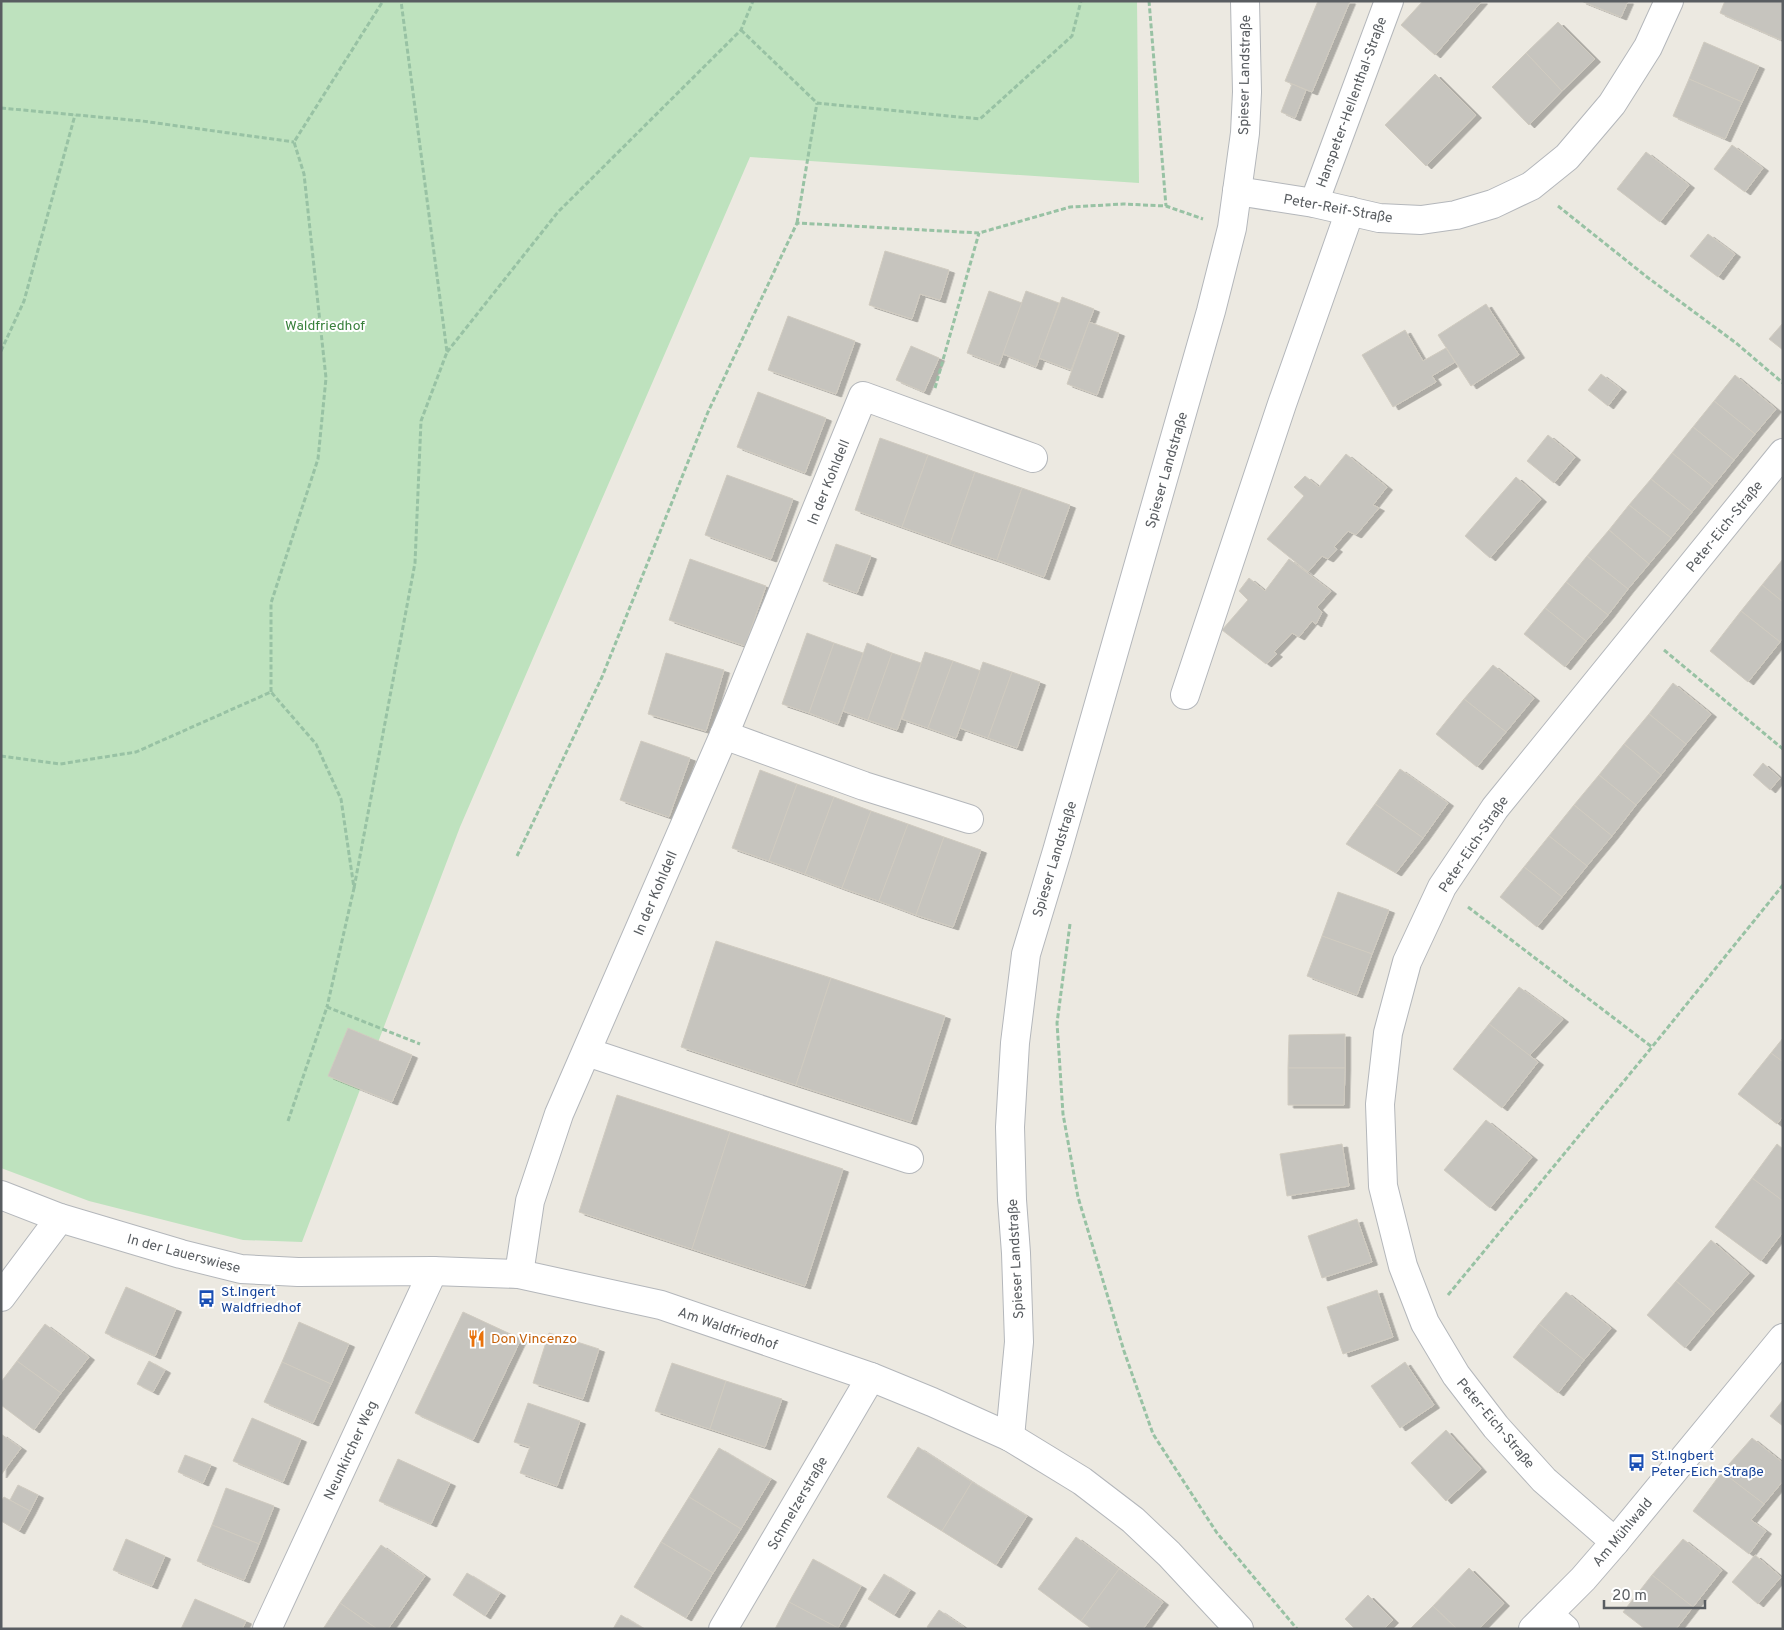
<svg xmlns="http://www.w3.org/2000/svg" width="1784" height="1630" font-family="Overpass,sans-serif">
<defs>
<filter id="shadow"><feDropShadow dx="5.5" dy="3" stdDeviation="0" flood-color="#0004"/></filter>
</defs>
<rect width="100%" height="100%" fill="#ece9e1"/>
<polygon fill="#bee2be" points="1,1 1137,1 1139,183 750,157 460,827 302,1242 243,1240 89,1201 1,1168"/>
<g fill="#c6c4be" stroke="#d0cbc0" filter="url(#shadow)">
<polygon points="1318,1 1350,1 1312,92 1285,81"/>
<polygon points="1423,1 1482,1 1435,55 1401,25"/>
<polygon points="1581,1 1628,1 1621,17"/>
<polygon points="1725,1 1783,1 1783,35 1781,40 1720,13"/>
<polygon points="1558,22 1595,59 1562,91 1526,53"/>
<polygon points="1704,42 1759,66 1742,102 1689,79"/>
<polygon points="1526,53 1562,91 1529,125 1492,87"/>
<polygon points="1435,74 1476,115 1426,166 1385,125"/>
<polygon points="1689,79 1742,102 1725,139 1673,116"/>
<polygon points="1292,84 1306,90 1295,118 1281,112"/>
<polygon points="1732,145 1763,168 1745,192 1714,169"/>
<polygon points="1646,152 1689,185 1660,222 1617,189"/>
<polygon points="1708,234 1735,254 1718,277 1690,256"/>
<polygon points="885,251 949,270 940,300 920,294 912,319 869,305"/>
<polygon points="989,291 1022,303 999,365 967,353"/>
<polygon points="1026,291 1059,303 1036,367 1003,354"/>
<polygon points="1062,297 1094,309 1071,370 1039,358"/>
<polygon points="1486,304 1519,355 1471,386 1438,335"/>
<polygon points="788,316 855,341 836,394 768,370"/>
<polygon points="1089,322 1119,333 1097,395 1067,384"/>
<polygon points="1783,323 1783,350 1769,339"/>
<polygon points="1405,330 1423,361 1446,348 1455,362 1432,376 1436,382 1393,407 1362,355"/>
<polygon points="911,346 939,358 924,392 896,380"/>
<polygon points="1601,374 1621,389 1608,406 1588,390"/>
<polygon points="1735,375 1776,409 1755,434 1714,401"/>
<polygon points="758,392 826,418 805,473 737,447"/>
<polygon points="1714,401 1755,434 1734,460 1693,427"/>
<polygon points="1693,427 1734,460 1713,486 1672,453"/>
<polygon points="1548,435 1575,457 1554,483 1527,461"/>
<polygon points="880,438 928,455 902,527 855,510"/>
<polygon points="1672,453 1713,486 1692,512 1651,479"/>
<polygon points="1346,454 1387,487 1373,505 1379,508 1356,535 1348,531 1334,547 1337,549 1328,559 1322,556 1308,572 1267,539 1304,496 1294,487 1305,476 1319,487"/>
<polygon points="928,455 975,472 950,544 902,527"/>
<polygon points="975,472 1022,488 997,560 950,544"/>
<polygon points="727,475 793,499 771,559 705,535"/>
<polygon points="1516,477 1541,499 1490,558 1465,536"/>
<polygon points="1651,479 1692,512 1671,538 1629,505"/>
<polygon points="1022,488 1070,505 1044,577 997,560"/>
<polygon points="1629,505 1671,538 1649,564 1609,530"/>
<polygon points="1609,530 1649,564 1628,589 1587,556"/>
<polygon points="836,544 871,556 857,593 823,581"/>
<polygon points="1587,556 1628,589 1608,615 1566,582"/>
<polygon points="690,559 766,586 745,646 669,620"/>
<polygon points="1289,559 1331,591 1317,607 1322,612 1316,624 1312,621 1299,637 1292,633 1274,652 1277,654 1266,664 1222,630 1248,600 1239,591 1249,578 1265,591"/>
<polygon points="1783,559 1783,602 1762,585"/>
<polygon points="1566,582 1608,615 1586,641 1545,608"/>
<polygon points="1762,585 1783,602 1783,638 1780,642 1741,611"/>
<polygon points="1545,608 1586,641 1565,667 1524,634"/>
<polygon points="1741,611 1780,642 1748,682 1710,651"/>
<polygon points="807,633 834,643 809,713 782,704"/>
<polygon points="834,643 863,653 838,724 809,713"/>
<polygon points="867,643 892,653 868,720 843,711"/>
<polygon points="925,652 953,661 928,728 902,719"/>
<polygon points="666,653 724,670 706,731 648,714"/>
<polygon points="892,653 921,663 897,730 868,720"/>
<polygon points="953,661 981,671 956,738 928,728"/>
<polygon points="983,662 1012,672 988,738 960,728"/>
<polygon points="1493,665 1534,698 1506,732 1464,699"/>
<polygon points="1012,672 1040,682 1017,748 988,738"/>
<polygon points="1673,683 1711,714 1686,744 1649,714"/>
<polygon points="1464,699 1506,732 1477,767 1436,734"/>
<polygon points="1649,714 1686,744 1661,775 1624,744"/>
<polygon points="641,741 690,758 669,817 620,800"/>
<polygon points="1624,744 1661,775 1636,805 1599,775"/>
<polygon points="1763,763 1780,778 1770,790 1753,775"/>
<polygon points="1400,769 1448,803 1423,838 1375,804"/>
<polygon points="760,770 797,784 769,861 732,848"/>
<polygon points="1599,775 1636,805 1612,836 1574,805"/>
<polygon points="797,784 834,797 805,874 769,861"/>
<polygon points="834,797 871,811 842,888 805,874"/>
<polygon points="1375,804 1423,838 1396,873 1346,844"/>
<polygon points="1574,805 1612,836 1587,866 1549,836"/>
<polygon points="871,811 908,824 879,901 842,888"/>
<polygon points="908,824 944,837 916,915 879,901"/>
<polygon points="1549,836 1587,866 1562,897 1524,867"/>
<polygon points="944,837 981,850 953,927 916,915"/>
<polygon points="1524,867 1562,897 1537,927 1500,897"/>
<polygon points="1338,892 1389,910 1372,954 1322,936"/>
<polygon points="1322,936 1372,954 1357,995 1307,976"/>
<polygon points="716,941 831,978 796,1085 681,1047"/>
<polygon points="831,978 945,1016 911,1122 796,1085"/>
<polygon points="1519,987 1563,1019 1529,1056 1489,1024"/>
<polygon points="1489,1024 1538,1062 1502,1108 1453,1069"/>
<polygon points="348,1028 412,1055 392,1102 328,1076"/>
<polygon points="1345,1034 1345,1068 1288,1068 1289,1035"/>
<polygon points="1783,1038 1783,1062 1771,1053"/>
<polygon points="1771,1053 1783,1062 1783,1116 1777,1124 1738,1094"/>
<polygon points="1288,1068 1345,1068 1344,1105 1288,1105"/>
<polygon points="617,1095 730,1132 692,1249 579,1212"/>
<polygon points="1486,1120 1532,1157 1490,1208 1444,1170"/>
<polygon points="730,1132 843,1169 805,1286 692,1249"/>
<polygon points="1342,1144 1349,1186 1287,1196 1280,1154"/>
<polygon points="1777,1144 1783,1149 1783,1201 1752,1178"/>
<polygon points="1752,1178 1783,1201 1783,1232 1761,1261 1715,1227"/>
<polygon points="1357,1219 1372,1262 1322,1278 1308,1236"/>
<polygon points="1711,1240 1749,1273 1714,1313 1676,1281"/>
<polygon points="1676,1281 1714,1313 1685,1348 1647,1315"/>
<polygon points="126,1287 176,1309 155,1356 105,1333"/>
<polygon points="1377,1290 1393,1337 1343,1354 1327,1307"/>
<polygon points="1566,1292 1611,1328 1584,1360 1539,1324"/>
<polygon points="463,1312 521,1339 473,1440 415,1413"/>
<polygon points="299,1322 349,1344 331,1384 282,1362"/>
<polygon points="45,1324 89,1357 61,1393 17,1361"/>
<polygon points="1539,1324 1584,1360 1558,1393 1513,1357"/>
<polygon points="549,1333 599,1349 583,1399 533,1383"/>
<polygon points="17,1361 61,1393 34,1430 1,1405 1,1382"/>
<polygon points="149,1361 165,1370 153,1392 137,1384"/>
<polygon points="282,1362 331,1384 313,1423 264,1402"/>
<polygon points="1405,1362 1434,1405 1400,1428 1371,1386"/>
<polygon points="672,1363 726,1381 710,1429 655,1411"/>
<polygon points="726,1381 782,1399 765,1447 710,1429"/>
<polygon points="1783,1400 1783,1426 1770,1416"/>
<polygon points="528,1403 580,1421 557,1486 520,1473 530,1447 514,1442"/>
<polygon points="252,1418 301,1439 283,1482 233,1461"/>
<polygon points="1446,1430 1481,1469 1446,1501 1411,1463"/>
<polygon points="1,1434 21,1448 1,1475"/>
<polygon points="1752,1438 1783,1463 1783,1481 1764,1504 1722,1472"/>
<polygon points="918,1447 972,1482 942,1531 887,1497"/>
<polygon points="719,1448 771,1479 741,1529 689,1497"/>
<polygon points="185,1455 211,1465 203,1483 178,1472"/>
<polygon points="398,1459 450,1483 431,1524 379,1501"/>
<polygon points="1722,1472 1764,1504 1751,1520 1766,1531 1749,1554 1693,1511"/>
<polygon points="972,1482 1027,1516 996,1565 942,1531"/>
<polygon points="18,1485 38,1495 30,1511 10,1500"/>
<polygon points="226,1488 274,1506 259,1544 212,1525"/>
<polygon points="4,1497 30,1511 19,1531 1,1521 1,1501"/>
<polygon points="689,1497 741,1529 713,1573 661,1542"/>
<polygon points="212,1525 259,1544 244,1580 197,1561"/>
<polygon points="1076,1537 1119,1569 1081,1621 1038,1589"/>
<polygon points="126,1539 165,1556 152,1586 113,1570"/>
<polygon points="1683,1539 1722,1570 1693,1607 1652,1575"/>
<polygon points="661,1542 713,1573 686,1618 634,1587"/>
<polygon points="381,1545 425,1576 388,1629 377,1629 340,1603"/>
<polygon points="1755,1555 1781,1577 1758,1604 1732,1582"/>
<polygon points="813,1559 861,1586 838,1628 789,1602"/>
<polygon points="1469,1568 1504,1603 1479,1629 1457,1629 1433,1606"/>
<polygon points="1119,1569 1163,1602 1143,1629 1092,1629 1081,1621"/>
<polygon points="467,1573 500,1593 485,1616 453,1595"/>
<polygon points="884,1574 910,1590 894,1615 868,1599"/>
<polygon points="1652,1575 1693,1607 1676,1629 1645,1629 1623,1612"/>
<polygon points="1368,1595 1393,1620 1384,1629 1355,1629 1345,1619"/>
<polygon points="195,1599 246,1621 242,1629 181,1629"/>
<polygon points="789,1602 838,1628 775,1629"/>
<polygon points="340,1603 377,1629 323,1629"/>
<polygon points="1433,1606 1457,1629 1410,1629"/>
<polygon points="939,1610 964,1627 963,1629 930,1629 927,1627"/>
<polygon points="621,1615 644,1629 613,1629"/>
</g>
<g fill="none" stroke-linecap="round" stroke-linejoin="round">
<defs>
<g id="minor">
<polyline points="1237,191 1314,203 1379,218 1421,220 1456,215 1493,204 1531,186 1567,157 1612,104 1648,47 1669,1"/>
<polyline points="1314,203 1389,1"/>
<polyline points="1185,695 1282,404 1350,211"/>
<polyline points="724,735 864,786 969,819"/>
<polyline points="587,1052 909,1159"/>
<polyline points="1,1195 60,1218 181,1254 241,1269 298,1272 433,1271 519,1274 661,1305 871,1377 932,1402 1010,1437 1082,1481 1133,1520 1169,1554 1239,1629"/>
<polyline points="519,1274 530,1201 559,1114 724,735 863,396 1033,458"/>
<polyline points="1,1297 60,1218"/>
<polyline points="1010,1437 1019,1342 1016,1253 1012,1200 1010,1127 1015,1043 1026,954 1057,851 1211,311 1232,228 1245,133 1247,92 1245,1"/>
<polyline points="1615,1542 1544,1480 1496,1427 1456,1375 1425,1323 1403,1266 1383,1186 1380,1104 1388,1033 1407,962 1442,887 1495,808 1783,453"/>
<polyline points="1548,1614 1565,1629"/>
<polyline points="267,1629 433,1271"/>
<polyline points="723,1629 871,1377"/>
<polyline points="1533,1629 1583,1579 1615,1542 1783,1338"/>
</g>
</defs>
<use href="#minor" stroke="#b4b7bb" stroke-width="30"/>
<g stroke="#98c2a4" stroke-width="3" stroke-dasharray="5 2.5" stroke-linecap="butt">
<polyline points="1149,1 1166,206"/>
<polyline points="741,30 817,103 980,119 1072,36 1081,1"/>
<polyline points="1,108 142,121 294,142"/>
<polyline points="1558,206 1647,277 1736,343 1783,383"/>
<polyline points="797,223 817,103"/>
<polyline points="1,351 24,301 75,115"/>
<polyline points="447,352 558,212 741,30 753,1"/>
<polyline points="935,388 979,233"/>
<polyline points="1664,650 1783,749"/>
<polyline points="271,692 271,603 318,459 326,378 304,174 294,142 383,1"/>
<polyline points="1,756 60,764 136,752 271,692 316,744 341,799 354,888 327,1007"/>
<polyline points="517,856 602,677 708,412 797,223 979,233 1070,207 1123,204 1166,206 1203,219"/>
<polyline points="354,888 415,563 421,421 447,352 401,1"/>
<polyline points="1468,907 1652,1047"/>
<polyline points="1070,924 1057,1023 1063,1114 1078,1197 1124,1351 1153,1434 1217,1533 1297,1629"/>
<polyline points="288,1121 327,1007 420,1044"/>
<polyline points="1448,1295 1652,1047 1783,885"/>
</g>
<use href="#minor" stroke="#fff" stroke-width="28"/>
</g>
<defs>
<symbol id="bus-bare" viewBox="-9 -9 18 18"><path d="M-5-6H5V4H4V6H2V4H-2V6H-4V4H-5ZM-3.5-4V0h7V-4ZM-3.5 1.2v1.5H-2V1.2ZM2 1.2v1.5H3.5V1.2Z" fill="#1a4fb4" stroke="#fff" stroke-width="2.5" paint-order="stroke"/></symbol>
<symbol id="restaurant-bare" viewBox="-9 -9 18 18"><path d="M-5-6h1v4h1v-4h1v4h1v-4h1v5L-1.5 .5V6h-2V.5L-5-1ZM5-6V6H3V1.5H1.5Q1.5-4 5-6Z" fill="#e8710a" stroke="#fff" stroke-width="2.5" paint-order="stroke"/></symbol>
</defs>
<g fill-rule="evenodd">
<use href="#bus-bare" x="194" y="1286" width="25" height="25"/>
<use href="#restaurant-bare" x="464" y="1326" width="25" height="25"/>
<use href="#bus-bare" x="1624" y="1450" width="25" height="25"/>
</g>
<g text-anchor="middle" stroke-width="4" stroke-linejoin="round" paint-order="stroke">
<g font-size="14" fill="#595d61" stroke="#fff">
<text transform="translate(1244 75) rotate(-89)" y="5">Spieser Landstraße</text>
<text transform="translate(1351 102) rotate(-70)" y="5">Hanspeter-Hellenthal-Straße</text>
<text transform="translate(1338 208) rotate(10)" y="5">Peter-Reif-Straße</text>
<text transform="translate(1166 470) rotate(-74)" y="5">Spieser Landstraße</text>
<text transform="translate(828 482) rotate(-68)" y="5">In der Kohldell</text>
<text transform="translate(1724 526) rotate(-51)" y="5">Peter-Eich-Straße</text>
<text transform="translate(1473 844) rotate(-56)" y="5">Peter-Eich-Straße</text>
<text transform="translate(1054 859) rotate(-73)" y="5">Spieser Landstraße</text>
<text transform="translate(655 893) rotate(-67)" y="5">In der Kohldell</text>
<text transform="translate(184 1253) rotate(15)" y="5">In der Lauerswiese</text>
<text transform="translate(1015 1259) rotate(-93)" y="5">Spieser Landstraße</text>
<text transform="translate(728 1328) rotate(19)" y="5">Am Waldfriedhof</text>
<text transform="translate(1496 1423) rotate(50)" y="5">Peter-Eich-Straße</text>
<text transform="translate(350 1450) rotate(-65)" y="5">Neunkircher Weg</text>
<text transform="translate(797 1503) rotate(-60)" y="5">Schmelzerstraße</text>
<text transform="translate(1622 1532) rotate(-50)" y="5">Am Mühlwald</text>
</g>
<g font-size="14" fill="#39813c" stroke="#fff">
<text x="325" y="330">Waldfriedhof</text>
</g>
<g font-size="14" fill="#164399" stroke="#fff" text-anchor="start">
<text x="221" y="1296">St.Ingert<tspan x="221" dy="16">Waldfriedhof</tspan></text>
<text x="1651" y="1460">St.Ingbert<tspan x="1651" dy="16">Peter-Eich-Straße</tspan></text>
</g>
<g font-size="14" fill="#c56008" stroke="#fff" text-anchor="start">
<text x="491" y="1343">Don Vincenzo</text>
</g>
</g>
<rect width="1784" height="1630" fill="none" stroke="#595d61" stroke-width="5"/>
<path d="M1604 1600v8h101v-8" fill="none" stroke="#595d61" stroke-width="2.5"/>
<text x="1612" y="1600" font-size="15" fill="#595d61" stroke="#ffffff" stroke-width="4" paint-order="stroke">20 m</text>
</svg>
